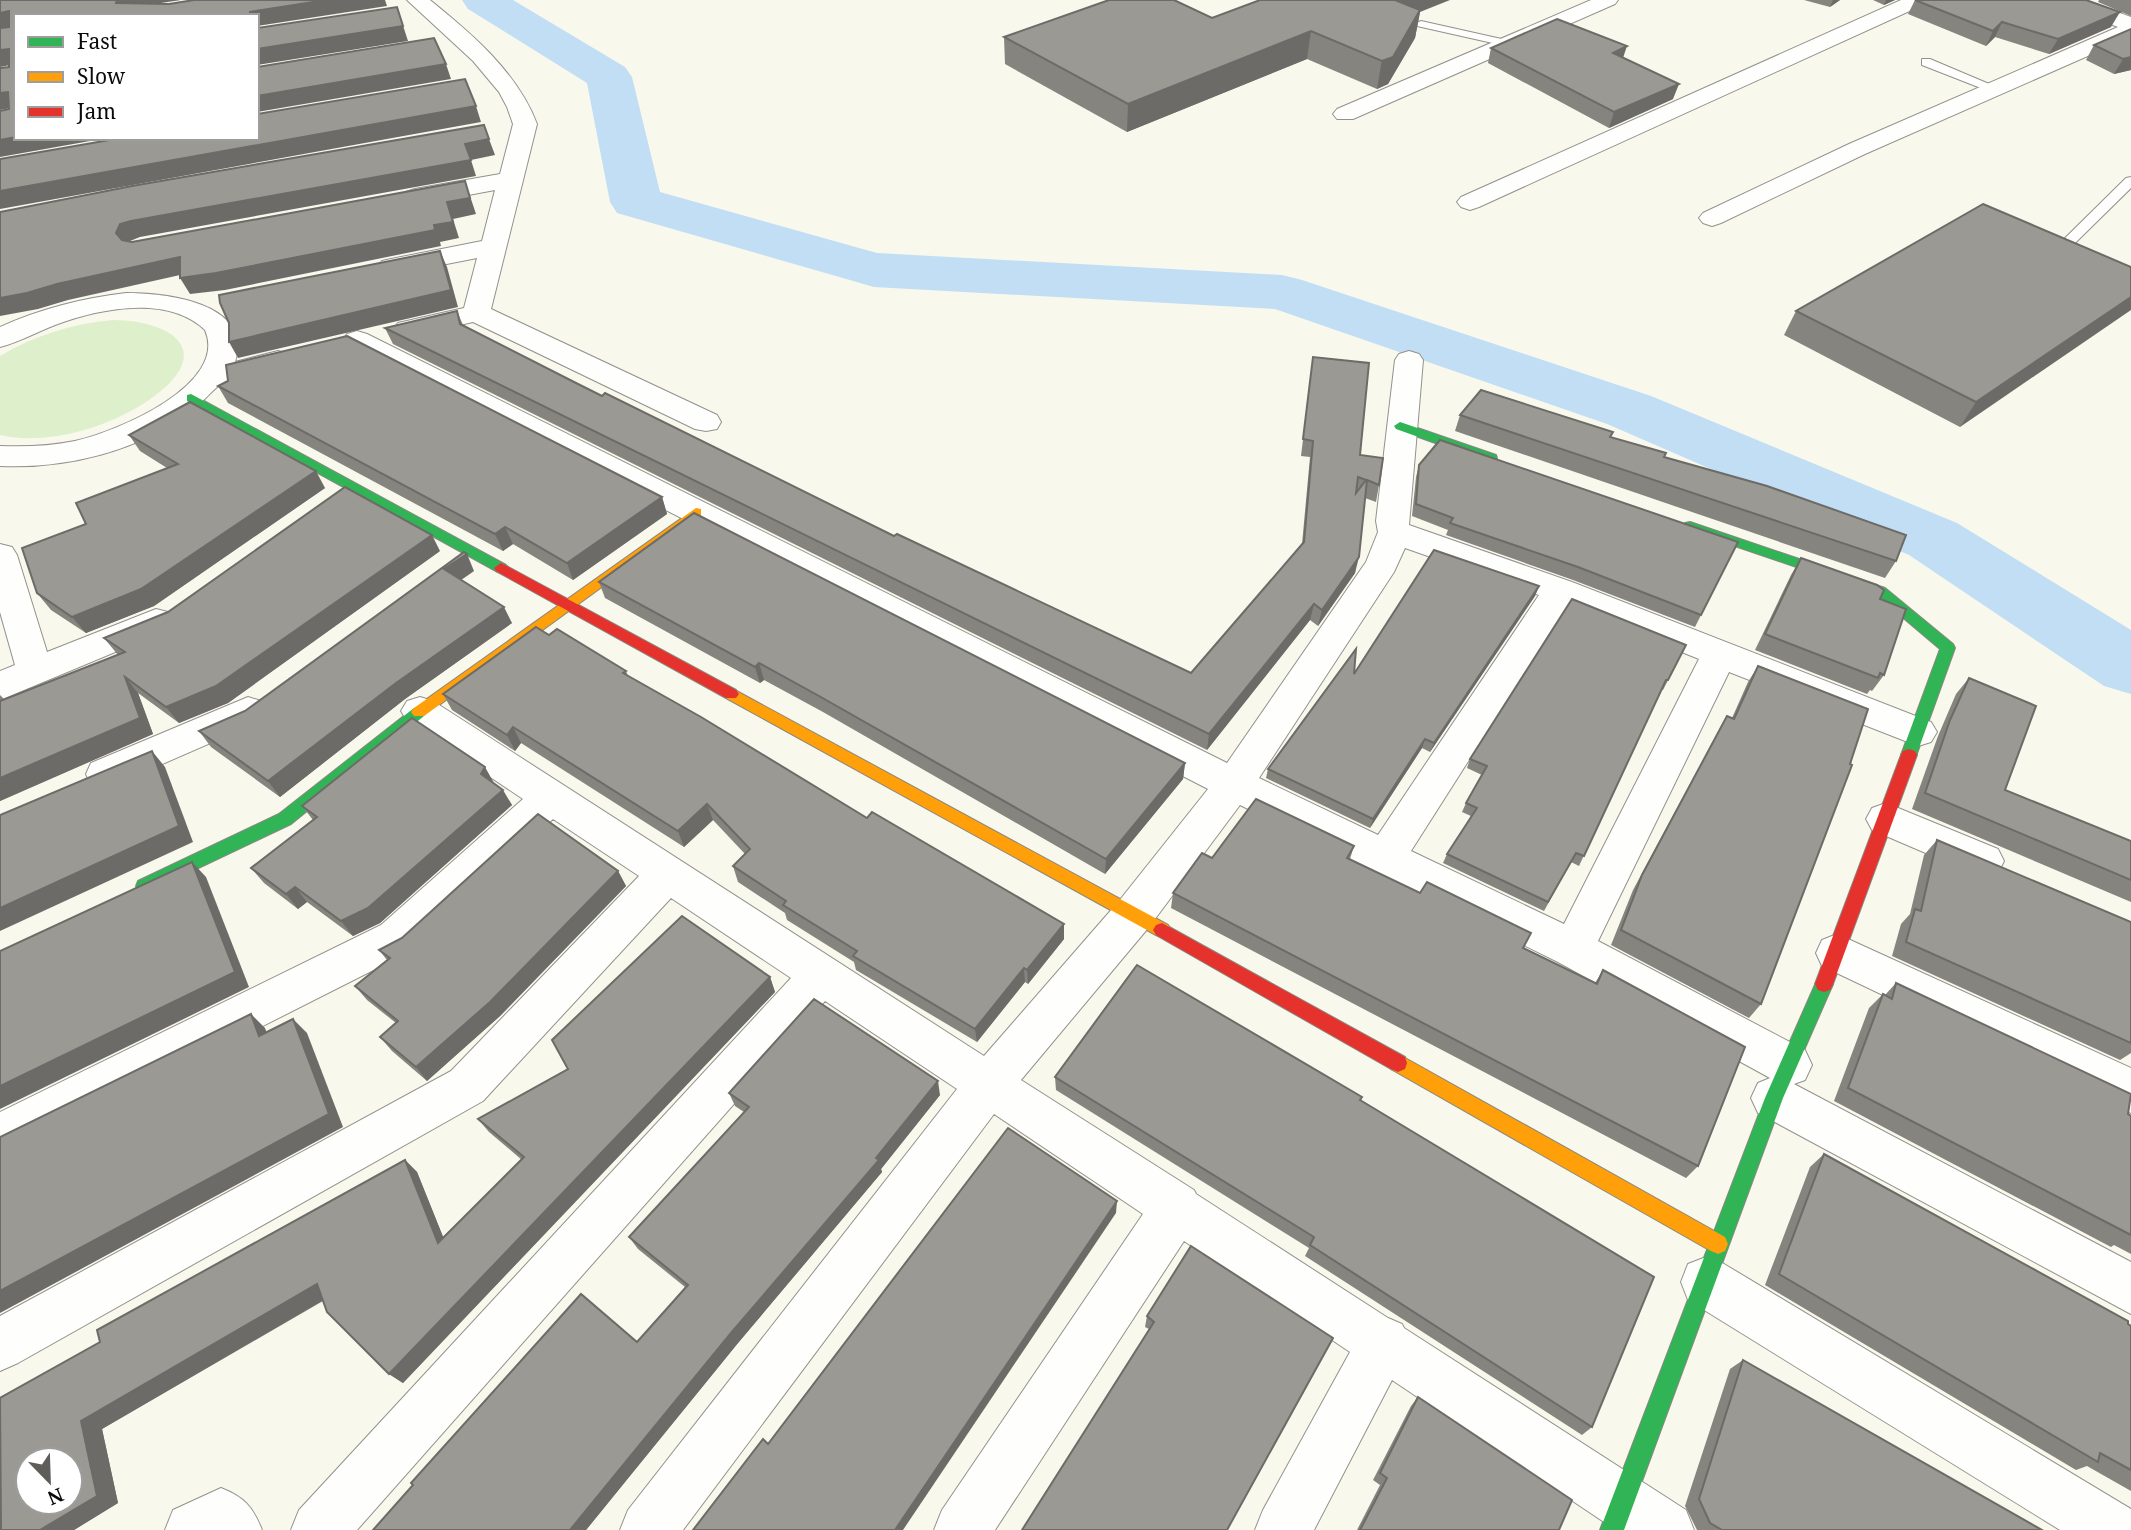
<svg xmlns="http://www.w3.org/2000/svg" width="2131" height="1530" font-family="'Noto Serif',serif">
<rect width="100%" height="100%" fill="#f9f8ec"/>
<path fill="#def0cb" d="M113,320C177,321 216,354 149,400C110,427 48,446 0,435V356C35,335 72,324 113,320Z"/>
<g fill="none" stroke-linecap="round" stroke-linejoin="round">
<polygon fill="#c1def4" fill-rule="evenodd" points="462,0 513,0 625,67 632,77 660,192 877,253 1282,275 1302,280 1651,396 1957,523 2131,630 2131,694 2104,686 1909,555 1607,424 1275,309 874,287 617,213 610,202 587,83 468,9"/>
<defs>
<g id="lane">
<polygon points="1421,21 1506,40 1512,43 1506,46 1417,26 1415,24"/>
<polygon points="1922,59 1930,59 2001,89 1991,92 1922,65"/>
<polygon points="2131,177 2131,188 2074,244 2131,269 2131,278 2058,245 2126,178"/>
</g>
<g id="street">
<path d="M407,0H430C472,34 517,72 537,124L491,309L717,415L721,422L717,429L706,431L695,429L473,322L408,337L398,335L394,329L398,323L464,308L477,258L391,275L382,273L378,267L382,261L391,259L482,241L495,190L415,205L406,202L402,197L406,192L415,189L500,174L513,124L507,107L499,92L473,61Z"/>
<polygon points="1591,0 1618,0 1615,4 1353,119 1337,119 1333,114 1337,109"/>
<polygon points="1901,0 1928,0 1925,4 1479,207 1470,210 1461,207 1457,202 1461,197"/>
<polygon points="2055,0 2084,0 2131,17 2131,37 1865,154 1721,223 1712,226 1703,223 1699,218 1703,213 1849,144 2118,27 2058,4"/>
<path d="M126,293C164,293 254,302 235,362L278,351L288,354L292,360L288,366C274,370 230,377 221,384C211,391 203,402 193,410C140,451 66,469 0,466V446C26,447 50,446 75,441C116,432 229,385 205,330C167,294 98,309 55,325C37,332 19,342 0,347V327C40,309 82,298 126,293Z"/>
<path d="M357,331L367,334L1227,763L1366,562L1378,532L1376,521L1395,360L1399,354L1409,351L1419,354L1423,360L1409,525L1572,582L1931,722L1937,732L1931,742L1918,746L1729,672L1598,941L1805,1050L1812,1065L1805,1080L1794,1084L2131,1262V1314L1758,1113L1751,1098L1758,1083L1770,1078L1558,962L1240,805L1149,927L1021,1080L1194,1190L1196,1194L1388,1318L1402,1324L1404,1328L1686,1510L1694,1530H1616L1392,1380L1314,1530H1255L1263,1510L1350,1352L1184,1241L995,1530H934L942,1510L1143,1214L994,1114L683,1530H620L628,1510L957,1089L825,1001L357,1530H291L299,1510L791,978L671,898L483,1101L18,1363L0,1371V1316L451,1071L639,876L553,819L411,951L0,1159V1112L381,925L523,799L407,721L401,711L407,701L420,697L433,701L984,1056L1119,901L1208,789L347,346L343,340L347,334ZM1405,548L1539,595L1378,835L1259,778L1394,572ZM1567,606L1699,659L1564,924L1411,851Z"/>
<polygon points="0,544 12,547 17,555 47,652 156,609 168,612 174,621 168,630 0,700 0,671 15,665 0,612"/>
<polygon points="248,697 261,701 267,711 261,721 105,789 91,785 86,774 91,763"/>
<polygon points="1886,803 1998,849 2004,861 1998,873 1984,878 1872,830 1866,819 1872,808"/>
<polygon points="1837,934 2131,1068 2131,1113 1822,966 1816,953 1822,940"/>
<polygon points="1706,1257 1724,1264 2131,1509 2131,1530 2060,1530 1688,1300 1681,1282 1688,1264"/>
<path d="M221,1488C244,1497 253,1507 262,1530H165L173,1510Z"/>
</g>
<g id="fast">
<polygon points="191,394 506,565 508,568 501,573 496,571 187,401 187,395"/>
<polygon points="1400,422 1496,455 1497,458 1496,461 1486,461 1396,429 1394,426"/>
<polygon points="1690,522 1885,588 1953,644 1955,648 1915,759 1903,759 1901,755 1940,649 1875,594 1685,529 1685,523"/>
<polygon points="419,706 424,708 427,712 424,716 291,824 150,891 144,893 138,891 136,886 138,881 279,814 414,708"/>
<polygon points="1824,976 1830,978 1833,984 1783,1098 1624,1530 1600,1530 1765,1098 1818,978"/>
</g>
<g id="slow">
<polygon points="696,508 701,509 701,515 424,716 414,716 411,712 414,708"/>
<polygon points="731,688 1168,925 1171,930 1168,935 1162,937 1156,935 726,698 723,694 726,690"/>
<polygon points="1398,1054 1725,1237 1728,1244 1725,1251 1718,1254 1711,1251 1391,1069 1389,1063 1391,1057"/>
</g>
<g id="jam">
<polygon points="501,563 736,690 739,694 736,698 726,698 496,571 494,568"/>
<polygon points="1909,749 1915,751 1917,755 1833,984 1830,990 1824,992 1818,990 1815,984 1901,755 1903,751"/>
<polygon points="1162,923 1405,1057 1407,1063 1405,1069 1398,1072 1391,1069 1156,935 1153,930 1156,925"/>
</g>
</defs>
<use href="#lane" stroke="#92918c" stroke-width="2"/>
<use href="#street" stroke="#92918c" stroke-width="2"/>
<use href="#fast" stroke="#888882" stroke-width="2"/>
<use href="#slow" stroke="#888882" stroke-width="2"/>
<use href="#jam" stroke="#888882" stroke-width="2"/>
<use href="#lane" fill="#fefefc" fill-rule="evenodd"/>
<use href="#street" fill="#fefefc" fill-rule="evenodd"/>
<use href="#fast" fill="#30b455" fill-rule="evenodd"/>
<use href="#slow" fill="#ff9f0a" fill-rule="evenodd"/>
<use href="#jam" fill="#e5322d" fill-rule="evenodd"/>
</g>
<g fill="#85847e">
<polygon points="1804,0 1840,0 1830,7"/>
<polygon points="1873,0 1895,0 1884,5"/>
<polygon points="1915,0 2111,27 2049,54 1995,37 1986,46 1908,14"/>
<polygon points="2099,0 2131,0 2131,16 2098,2"/>
<polygon points="1420,12 1415,38 1388,84 1377,89 1307,59 1127,132 1005,64 1004,37 1212,18"/>
<polygon points="2131,29 2131,70 2114,74 2086,60 2094,45"/>
<polygon points="1491,48 1623,58 1673,99 1609,128 1488,63"/>
<polygon points="2131,267 1960,427 1784,335 1796,311"/>
<polygon points="457,311 463,325 578,384 894,536 1191,673 1302,544 1310,457 1301,456 1313,357 1360,455 1379,485 1376,502 1365,498 1355,573 1318,626 1310,620 1207,750 393,344 385,328"/>
<polygon points="218,386 662,497 667,514 573,580 513,544 503,551 228,403"/>
<polygon points="1460,415 1611,437 1664,457 1896,561 1885,578 1455,431"/>
<polygon points="129,435 325,488 154,606 86,633 51,610 37,593 86,524 167,468 140,451"/>
<polygon points="1419,465 1738,542 1695,627 1573,580 1446,535 1448,530 1412,516 1416,477"/>
<polygon points="440,551 228,703 179,723 138,693 153,734 0,801 0,695 4,699 118,655 104,638"/>
<polygon points="1801,558 1880,599 1884,675 1872,691 1870,690 1867,694 1755,650 1791,575"/>
<polygon points="474,571 461,580 512,623 405,699 280,797 211,747 199,731 245,711"/>
<polygon points="599,582 1185,763 1183,779 1105,874 823,712 764,680 760,683 605,598"/>
<polygon points="1539,586 1535,596 1430,752 1422,748 1370,828 1266,778 1268,769 1354,674"/>
<polygon points="549,635 626,671 628,676 1064,939 1028,984 1025,982 977,1042 856,970 854,962 787,920 785,913 738,882 733,866 745,854 713,820 684,847 521,743 515,751 452,710 443,694"/>
<polygon points="1686,645 1663,690 1661,690 1579,866 1571,862 1544,911 1443,863 1447,854 1471,816 1462,812 1466,803 1482,775 1467,768 1470,759"/>
<polygon points="1758,666 1761,1004 1749,1018 1611,945 1633,890 1718,732 1727,716 1732,718 1748,682"/>
<polygon points="1969,678 2005,790 2131,841 2131,902 1912,809 1938,736 1956,694"/>
<polygon points="494,783 512,805 380,923 353,936 307,902 298,909 264,883 251,868 313,820 302,806"/>
<polygon points="1937,840 2131,922 2131,1053 2120,1060 1892,956 1901,924 1910,914 1924,855"/>
<polygon points="1354,846 1350,859 1523,948 1595,983 1603,970 1698,1166 1686,1178 1171,908 1173,893 1212,858"/>
<polygon points="618,871 626,886 500,1016 427,1081 392,1051 380,1037 396,1023 367,1000 355,986 387,960 379,950"/>
<polygon points="770,977 775,992 403,1383 389,1374 323,1301 102,1429 118,1503 74,1530 1,1530 100,1342 405,1160 417,1172 443,1237 522,1160 489,1132 478,1119"/>
<polygon points="1896,983 2131,1116 2131,1254 2114,1245 2111,1247 1834,1101 1869,1008 1883,994 1885,995"/>
<polygon points="1055,1077 1361,1100 1592,1427 1582,1435 1305,1256 1309,1248 1056,1090"/>
<polygon points="729,1093 940,1095 881,1169 882,1172 738,1343 586,1530 373,1530 637,1342 685,1287 638,1249 629,1237 744,1112 735,1106"/>
<polygon points="1824,1154 2131,1326 2131,1491 2087,1466 2076,1470 1765,1285 1810,1167"/>
<polygon points="1147,1316 1333,1338 1149,1329 1145,1327"/>
<polygon points="1743,1360 2042,1530 1697,1530 1685,1506 1730,1369"/>
<polygon points="1418,1397 1559,1530 1357,1530 1380,1485 1373,1480 1411,1406"/>
</g>
<g fill="#6c6b67">
<polygon points="117,0 181,0 134,7 116,3"/>
<polygon points="326,0 385,0 387,6 257,26 257,16 249,16 250,12"/>
<polygon points="1392,0 1450,0 1420,12 1415,38 1388,84 1377,89"/>
<polygon points="1833,0 1840,0 1830,7"/>
<polygon points="1886,0 1895,0 1884,5"/>
<polygon points="397,7 408,41 257,65 257,49"/>
<polygon points="9,11 16,26 0,29 0,13"/>
<polygon points="2120,12 2111,27 2049,54 2058,39"/>
<polygon points="2002,22 1995,37 1986,46 1993,31"/>
<polygon points="1311,31 1307,59 1127,132 1128,104"/>
<polygon points="1627,46 1622,61 1613,53"/>
<polygon points="9,49 16,64 0,67 0,50"/>
<polygon points="2131,57 2131,70 2114,74 2123,59"/>
<polygon points="446,64 451,79 257,112 257,96"/>
<polygon points="1679,84 1673,99 1609,128 1614,112"/>
<polygon points="8,92 16,107 0,110 0,93"/>
<polygon points="476,106 481,122 0,209 0,191"/>
<polygon points="16,137 16,138 107,138 0,157 0,140"/>
<polygon points="489,139 495,155 471,160 465,144"/>
<polygon points="471,160 476,176 140,237 130,241 126,249 116,233 120,224 131,221"/>
<polygon points="465,181 476,214 453,219 459,238 440,242 441,246 225,290 190,294 180,278 434,225 447,202"/>
<polygon points="440,251 447,267 458,307 238,358 229,342"/>
<polygon points="180,257 189,273 68,300 38,309 0,316 0,298 57,284"/>
<polygon points="2131,297 2131,310 1960,427 1976,402"/>
<polygon points="316,471 325,488 154,606 86,633 72,617"/>
<polygon points="662,497 667,514 573,580 567,563"/>
<polygon points="505,527 513,544 503,551 495,534"/>
<polygon points="432,535 440,551 228,703 179,723 166,707"/>
<polygon points="467,554 474,571 452,586 444,569"/>
<polygon points="1359,557 1355,573 1318,626 1322,610"/>
<polygon points="1539,586 1535,596 1430,752 1434,743"/>
<polygon points="1314,604 1310,620 1207,750 1209,734"/>
<polygon points="504,607 512,623 405,699 280,797 268,781 396,683"/>
<polygon points="759,663 764,680 760,683 755,667"/>
<polygon points="125,677 138,693 153,734 0,801 0,778"/>
<polygon points="513,727 521,743 515,751 507,735"/>
<polygon points="1425,739 1422,748 1370,828 1373,819"/>
<polygon points="152,751 165,767 193,842 0,931 0,908"/>
<polygon points="1185,763 1183,779 1105,874 1106,859"/>
<polygon points="485,767 494,783 481,774"/>
<polygon points="503,790 512,805 380,923 353,936 341,921"/>
<polygon points="707,804 713,820 684,847 678,831"/>
<polygon points="192,862 206,877 249,987 0,1109 0,1086"/>
<polygon points="618,871 626,886 500,1016 427,1081 416,1067"/>
<polygon points="295,887 307,902 298,909 286,894"/>
<polygon points="1064,924 1064,939 1028,984 1027,970"/>
<polygon points="1024,968 1025,982 977,1042 975,1029"/>
<polygon points="770,977 775,992 403,1383 389,1374"/>
<polygon points="251,1014 265,1028 273,1050 259,1036"/>
<polygon points="293,1019 307,1033 343,1127 0,1313 0,1291"/>
<polygon points="938,1081 940,1095 881,1169 882,1172 738,1343 586,1530 570,1530 731,1333 876,1158"/>
<polygon points="405,1160 417,1172 450,1254 438,1243"/>
<polygon points="1117,1201 1116,1213 903,1530 895,1530"/>
<polygon points="317,1284 332,1295 102,1429 118,1503 74,1530 40,1530 81,1421"/>
</g>
<g fill="#9b9993" stroke="#6c6b67" stroke-width="2" fill-rule="evenodd">
<polygon points="0,0 117,0 116,3 169,4 194,0 326,0 250,12 249,16 16,16 16,137 0,140 0,111 9,109 8,92 0,93 0,68 9,67 9,49 0,50 0,28 9,27 9,11 0,13"/>
<polygon points="1109,0 1174,0 1212,18 1260,0 1395,0 1420,10 1393,57 1382,61 1311,31 1128,104 1004,37"/>
<polygon points="1915,0 2086,0 2120,12 2058,39 2002,22 1993,31"/>
<polygon points="397,7 403,26 257,49 257,28"/>
<polygon points="1557,19 1627,46 1613,53 1679,84 1614,112 1491,48"/>
<polygon points="2131,29 2131,57 2123,59 2094,45"/>
<polygon points="434,38 446,64 257,96 257,67"/>
<polygon points="465,79 476,106 0,191 0,159 121,138 257,138 257,114"/>
<polygon points="484,125 489,139 465,144 471,160 131,221 120,224 116,233 122,240 132,242 465,181 470,198 447,202 453,222 434,225 435,230 216,273 180,278 180,257 57,284 27,293 0,298 0,212 132,186"/>
<polygon points="1983,204 2131,267 2131,297 1976,402 1796,311"/>
<polygon points="440,251 451,290 229,342 229,323 220,303 219,295"/>
<path d="M457,311L460,324L578,384L602,396L605,393L894,536L897,534L1191,673L1304,542L1313,441L1303,439L1313,357L1369,363L1360,455L1383,458L1379,485L1367,480L1359,557L1322,610L1314,604L1209,734L385,328ZM1358,477L1366,480L1356,493Z"/>
<polygon points="347,336 662,497 567,563 505,527 495,534 218,386 228,381 226,365"/>
<polygon points="1481,390 1613,432 1610,437 1666,453 1664,457 1767,486 1906,535 1896,561 1460,415"/>
<polygon points="190,402 316,471 141,589 72,617 37,593 22,548 86,524 76,503 178,464 129,435"/>
<polygon points="1440,440 1738,542 1701,615 1578,567 1450,523 1453,518 1416,504 1419,465"/>
<polygon points="345,487 432,535 216,686 166,707 125,677 140,718 0,778 0,701 125,652 104,638 168,612"/>
<polygon points="694,513 1185,763 1106,859 819,696 759,663 755,667 599,582"/>
<polygon points="1434,550 1539,586 1434,743 1425,739 1373,819 1268,769 1356,649 1354,674"/>
<polygon points="464,552 467,554 444,569 504,607 396,683 268,781 199,731 245,711"/>
<polygon points="1801,558 1877,585 1884,590 1880,599 1906,609 1884,675 1880,673 1878,678 1765,634"/>
<polygon points="1572,599 1686,645 1668,680 1666,680 1584,856 1576,853 1548,902 1447,854 1477,808 1466,803 1487,766 1470,759"/>
<polygon points="536,627 549,635 557,629 626,671 623,673 701,717 867,818 872,812 1064,924 1027,970 1024,968 975,1029 853,956 857,951 783,905 786,901 733,866 750,849 707,804 678,831 513,727 507,735 443,694"/>
<polygon points="1758,666 1868,709 1850,764 1852,765 1761,1004 1621,930 1642,875 1727,716 1734,719"/>
<polygon points="1969,678 2036,706 2005,790 2131,841 2131,880 1925,793 1950,720"/>
<polygon points="412,718 485,767 481,774 503,790 368,908 341,921 295,887 286,894 251,868 317,817 302,806"/>
<polygon points="152,751 179,826 0,908 0,815"/>
<polygon points="1256,799 1354,846 1347,858 1420,893 1427,882 1531,933 1523,948 1597,984 1603,970 1745,1047 1698,1166 1173,893 1202,853 1212,858"/>
<polygon points="538,814 618,871 490,1002 416,1067 380,1037 398,1021 355,986 390,958 379,950 402,938"/>
<polygon points="1937,840 2131,922 2131,1043 1906,942 1915,909 1921,911"/>
<polygon points="192,862 235,972 0,1086 0,951"/>
<path d="M682,916L770,977L389,1374L327,1312L317,1284L81,1421L97,1496L40,1530H1L0,1398L100,1342L97,1330L405,1160L438,1243L524,1157L478,1119L568,1069L552,1040ZM28,1460H70V1502H28Z"/>
<polygon points="1137,965 1362,1097 1360,1100 1654,1277 1592,1427 1310,1245 1314,1237 1055,1077"/>
<polygon points="1896,983 2131,1094 2128,1114 2131,1116 2131,1235 1848,1088 1883,994 1892,999"/>
<polygon points="814,999 938,1081 876,1158 879,1160 731,1333 570,1530 373,1530 413,1485 411,1483 581,1294 637,1342 688,1285 629,1237 749,1107 729,1093"/>
<polygon points="251,1014 259,1036 293,1019 329,1114 0,1291 0,1137"/>
<polygon points="1008,1128 1117,1201 895,1530 693,1530 763,1439 768,1444"/>
<polygon points="1824,1154 2128,1321 2128,1324 2131,1326 2131,1470 2100,1453 2098,1462 1779,1274"/>
<polygon points="1191,1246 1333,1338 1227,1530 1022,1530 1154,1322 1147,1316"/>
<polygon points="1743,1360 2042,1530 1722,1530 1710,1523 1699,1499"/>
<polygon points="1418,1397 1572,1500 1559,1530 1360,1530 1387,1478 1380,1473"/>
</g>
<rect x="14" y="14" width="245" height="126" fill="#ffffff" stroke="#9d9d9d" stroke-width="2"/>
<rect x="28" y="37" width="35" height="10" fill="#30b455" stroke="#9d9d9d" stroke-width="2"/>
<text x="77" y="49" font-size="21" fill="#0a0a0a">Fast</text>
<rect x="28" y="72" width="35" height="10" fill="#ff9f0a" stroke="#9d9d9d" stroke-width="2"/>
<text x="77" y="84" font-size="21" fill="#0a0a0a">Slow</text>
<rect x="28" y="107" width="35" height="10" fill="#e5322d" stroke="#9d9d9d" stroke-width="2"/>
<text x="77" y="119" font-size="21" fill="#0a0a0a">Jam</text>
<g transform="translate(49 1481) rotate(157)"><circle r="33" fill="#ffffff" stroke="#9d9d9d" stroke-width="2"/>
<path d="M0-5L12 26L0 18L-12 26Z" fill="#5e5d59"/>
<text y="-10" font-size="19" font-weight="bold" text-anchor="middle" fill="#0a0a0a">N</text>
</g>
</svg>
